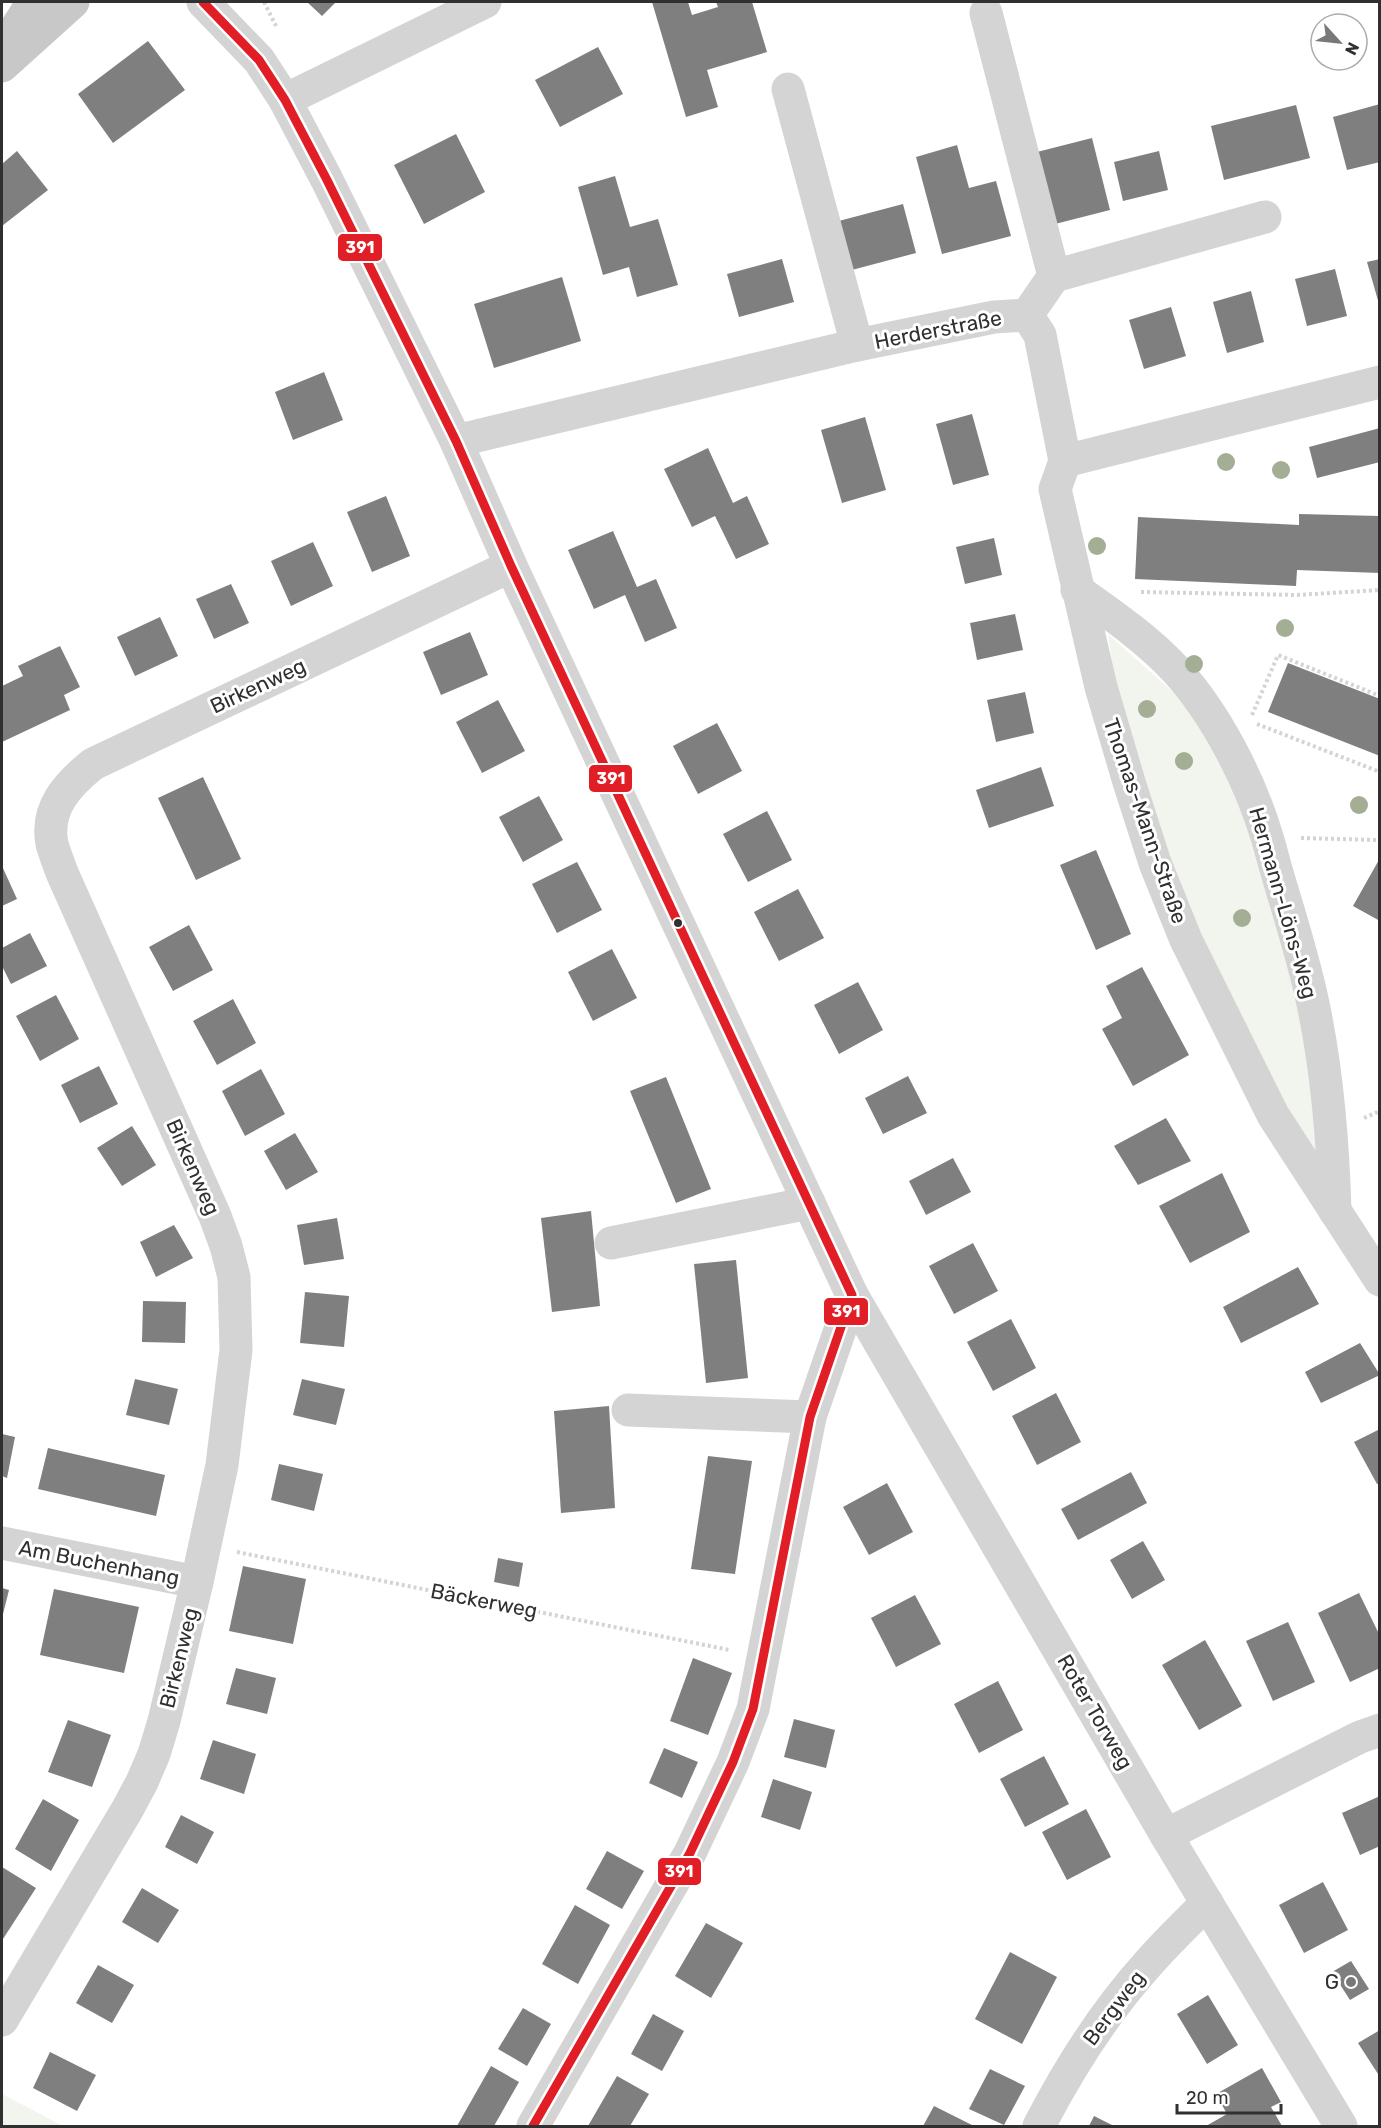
<svg xmlns="http://www.w3.org/2000/svg" width="1381" height="2128" font-family="Rubik,sans-serif">
<rect width="100%" height="100%" fill="#fff"/>
<g fill="#f2f5ed">
<polygon points="1108,634 1193,710 1249,804 1314,1053 1316,1150 1310,1146 1285,1111 1199,941 1150,801 1117,694"/>
<polygon points="2,2094 63,2126 2,2126"/>
</g>
<g fill="#7f7f7f">
<polygon points="307,2 336,2 322,16"/>
<polygon points="652,2 688,2 692,15 718,7 716,2 752,2 767,52 707,70 718,107 686,117"/>
<polygon points="148,41 185,90 113,143 78,94"/>
<polygon points="598,47 623,94 560,127 535,80"/>
<polygon points="1380,104 1380,162 1347,170 1333,117"/>
<polygon points="1296,105 1310,158 1224,180 1211,126"/>
<polygon points="456,134 485,192 424,224 394,165"/>
<polygon points="1092,138 1110,210 1055,224 1037,152"/>
<polygon points="957,145 969,188 996,181 1011,236 942,254 916,157"/>
<polygon points="17,151 48,190 2,226 2,164"/>
<polygon points="1159,151 1168,190 1123,201 1114,162"/>
<polygon points="615,176 630,227 658,219 678,285 637,297 629,267 603,275 578,187"/>
<polygon points="903,204 916,253 848,271 835,222"/>
<polygon points="782,259 794,302 739,317 727,274"/>
<polygon points="1380,259 1380,303 1379,304 1367,262"/>
<polygon points="1335,269 1347,316 1307,326 1295,279"/>
<polygon points="562,277 581,341 494,368 474,304"/>
<polygon points="1251,291 1264,342 1227,353 1213,302"/>
<polygon points="1171,307 1186,356 1144,369 1129,320"/>
<polygon points="324,372 343,420 293,440 275,392"/>
<polygon points="972,414 989,475 953,485 936,424"/>
<polygon points="865,417 886,490 842,503 821,430"/>
<polygon points="1380,428 1380,462 1317,478 1309,447"/>
<polygon points="708,448 733,503 747,496 769,544 736,559 715,516 692,527 664,469"/>
<polygon points="386,496 410,556 372,572 347,512"/>
<polygon points="1299,514 1380,516 1380,573 1297,570 1296,586 1135,579 1138,517 1299,525"/>
<polygon points="613,531 637,587 656,579 677,628 645,642 625,595 594,609 568,550"/>
<polygon points="994,538 1002,575 965,584 956,547"/>
<polygon points="313,542 333,586 291,606 271,561"/>
<polygon points="231,584 249,623 214,639 196,599"/>
<polygon points="1015,614 1023,650 977,660 970,623"/>
<polygon points="160,617 178,656 135,676 117,637"/>
<polygon points="470,632 488,675 441,695 423,652"/>
<polygon points="60,646 80,687 64,695 70,710 2,742 2,686 23,676 18,666"/>
<polygon points="1288,663 1380,699 1380,756 1268,712"/>
<polygon points="1025,692 1034,733 996,742 987,700"/>
<polygon points="498,700 525,751 482,773 456,722"/>
<polygon points="717,723 742,771 698,794 673,746"/>
<polygon points="1041,767 1054,806 989,828 976,790"/>
<polygon points="203,777 241,859 196,880 158,798"/>
<polygon points="539,796 563,840 523,862 499,817"/>
<polygon points="767,811 792,860 748,882 723,834"/>
<polygon points="1096,850 1131,934 1096,950 1060,865"/>
<polygon points="1380,858 1380,921 1353,906"/>
<polygon points="577,862 602,910 557,933 532,884"/>
<polygon points="2,866 17,899 2,906"/>
<polygon points="798,889 824,938 779,961 754,912"/>
<polygon points="189,925 213,970 173,991 149,947"/>
<polygon points="30,933 47,966 11,984 2,966 2,948"/>
<polygon points="612,949 637,998 593,1021 568,972"/>
<polygon points="1142,967 1189,1055 1133,1086 1102,1029 1122,1018 1106,986"/>
<polygon points="858,982 883,1030 839,1054 814,1005"/>
<polygon points="56,995 79,1039 40,1061 16,1016"/>
<polygon points="233,999 256,1043 217,1065 193,1021"/>
<polygon points="99,1066 118,1104 80,1123 61,1085"/>
<polygon points="261,1069 285,1114 245,1136 222,1091"/>
<polygon points="908,1076 927,1113 883,1134 865,1098"/>
<polygon points="666,1077 711,1189 676,1203 630,1091"/>
<polygon points="1166,1118 1191,1161 1138,1185 1114,1146"/>
<polygon points="132,1126 156,1165 122,1186 97,1148"/>
<polygon points="295,1133 318,1172 286,1190 264,1151"/>
<polygon points="953,1158 971,1192 926,1215 909,1181"/>
<polygon points="1222,1173 1250,1232 1190,1263 1159,1206"/>
<polygon points="591,1211 600,1306 552,1312 541,1218"/>
<polygon points="337,1218 344,1259 304,1265 297,1225"/>
<polygon points="174,1225 193,1258 156,1277 140,1242"/>
<polygon points="973,1243 998,1291 954,1314 929,1266"/>
<polygon points="736,1260 748,1378 706,1383 694,1264"/>
<polygon points="1298,1267 1319,1304 1241,1343 1223,1307"/>
<polygon points="305,1292 349,1296 344,1347 300,1343"/>
<polygon points="143,1301 186,1302 185,1343 142,1342"/>
<polygon points="1011,1319 1036,1368 993,1391 967,1342"/>
<polygon points="1360,1343 1380,1375 1321,1403 1305,1372"/>
<polygon points="135,1379 178,1389 169,1425 126,1415"/>
<polygon points="302,1379 345,1389 336,1425 293,1415"/>
<polygon points="1056,1393 1081,1442 1037,1465 1012,1416"/>
<polygon points="609,1406 615,1508 561,1513 554,1411"/>
<polygon points="1380,1429 1380,1483 1377,1484 1354,1442"/>
<polygon points="2,1434 15,1437 7,1478 2,1476"/>
<polygon points="48,1448 165,1475 156,1516 38,1489"/>
<polygon points="708,1456 752,1461 735,1574 691,1569"/>
<polygon points="279,1464 323,1474 314,1511 271,1500"/>
<polygon points="1131,1472 1147,1503 1078,1540 1061,1509"/>
<polygon points="887,1483 913,1532 869,1555 843,1507"/>
<polygon points="1143,1541 1165,1580 1132,1599 1110,1560"/>
<polygon points="498,1558 523,1563 519,1587 494,1582"/>
<polygon points="243,1566 306,1579 293,1644 229,1631"/>
<polygon points="2,1588 9,1590 2,1618"/>
<polygon points="54,1589 139,1607 124,1673 40,1655"/>
<polygon points="1359,1593 1380,1636 1380,1668 1350,1682 1318,1613"/>
<polygon points="915,1595 941,1644 896,1667 871,1618"/>
<polygon points="1288,1622 1315,1682 1273,1701 1246,1641"/>
<polygon points="1205,1640 1242,1706 1199,1730 1162,1665"/>
<polygon points="693,1658 732,1673 708,1735 670,1721"/>
<polygon points="236,1668 276,1678 267,1714 226,1704"/>
<polygon points="998,1681 1023,1730 979,1753 954,1704"/>
<polygon points="794,1719 835,1730 826,1768 784,1757"/>
<polygon points="68,1720 111,1735 92,1787 48,1772"/>
<polygon points="213,1740 256,1754 244,1794 200,1779"/>
<polygon points="664,1748 698,1762 682,1798 649,1783"/>
<polygon points="1044,1756 1069,1804 1025,1827 1000,1779"/>
<polygon points="773,1779 812,1792 800,1830 761,1817"/>
<polygon points="1380,1796 1380,1846 1360,1855 1342,1813"/>
<polygon points="43,1799 79,1820 51,1871 15,1849"/>
<polygon points="1086,1809 1111,1857 1067,1880 1042,1832"/>
<polygon points="181,1815 214,1832 197,1864 165,1847"/>
<polygon points="607,1851 644,1871 622,1909 586,1889"/>
<polygon points="2,1867 36,1888 3,1939 2,1938"/>
<polygon points="1323,1882 1348,1930 1304,1953 1279,1905"/>
<polygon points="142,1888 179,1910 158,1943 122,1922"/>
<polygon points="575,1905 610,1925 578,1984 542,1964"/>
<polygon points="706,1923 743,1943 711,1998 675,1976"/>
<polygon points="1010,1952 1057,1977 1022,2044 975,2019"/>
<polygon points="1351,1961 1369,1989 1350,2000 1332,1972"/>
<polygon points="98,1965 134,1985 112,2023 76,2003"/>
<polygon points="1208,1995 1238,2045 1207,2064 1177,2014"/>
<polygon points="523,2008 551,2024 527,2066 498,2049"/>
<polygon points="653,2014 684,2031 662,2071 631,2054"/>
<polygon points="1380,2030 1380,2077 1358,2043"/>
<polygon points="50,2052 96,2075 77,2111 33,2088"/>
<polygon points="491,2066 519,2082 494,2126 457,2126"/>
<polygon points="1262,2068 1281,2102 1271,2107 1282,2126 1206,2126 1227,2114 1216,2094"/>
<polygon points="990,2069 1025,2086 1004,2125 969,2109"/>
<polygon points="617,2076 649,2094 630,2126 588,2126"/>
<polygon points="934,2106 974,2126 923,2126"/>
<polygon points="1094,2116 1114,2126 1089,2126"/>
</g>
<g fill="none" stroke-linecap="round" stroke-linejoin="round">
<g stroke="#d4d4d4" stroke-width="4" stroke-dasharray="3 3" stroke-linecap="butt">
<polyline points="264,2 277,28"/>
<polyline points="1141,592 1297,595 1380,590"/>
<polyline points="1252,715 1278,655 1380,696"/>
<polyline points="1257,724 1380,772"/>
<polyline points="1301,838 1377,840 1380,842"/>
<polyline points="1364,1118 1380,1111"/>
<polyline points="237,1552 730,1650"/>
</g>
<g stroke="#d4d4d4" stroke-width="33">
<polyline points="203,2 259,60 285,100 327,180 456,441 511,566 852,1295 1166,1835 1341,2126"/>
<polyline points="986,13 1054,276"/>
<polyline points="788,89 857,345"/>
<polyline points="285,100 485,2"/>
<polyline points="1027,315 1054,276 1265,217"/>
<polyline points="456,441 857,345 994,317 1027,315 1040,335 1065,461 1380,382"/>
<polyline points="1065,461 1055,489 1101,687 1129,782 1155,863 1186,940 1273,1115 1380,1280"/>
<path d="M1077,590C1111,614 1147,639 1176,670C1216,714 1250,780 1267,837C1271,850 1274,863 1278,876C1290,917 1303,957 1312,999C1327,1068 1333,1140 1335,1211"/>
<polyline points="611,1243 809,1203"/>
<polyline points="628,1410 810,1417"/>
<polyline points="2,1543 197,1582"/>
<polyline points="1166,1835 1360,1737 1380,1730"/>
<path d="M2,2020L127,1810L142,1782L154,1754L164,1721L197,1582L222,1465L236,1350L234,1277L226,1246L215,1216L63,875C59,865 55,854 52,844C45,808 68,784 93,764L511,566"/>
<polyline points="533,2126 690,1853 733,1762 753,1709 810,1417 852,1295"/>
<path d="M1039,2126C1068,2070 1103,2014 1146,1966C1165,1944 1186,1924 1207,1903"/>
</g>
<g stroke="#c8c8c8" stroke-width="33">
<polyline points="2,50 33,2"/>
<polyline points="2,66 73,2"/>
</g>
<defs>
<polyline id="bus-1" points="203,2 259,60 285,100 327,180 456,441 511,566 852,1295 810,1417 753,1709 733,1762 690,1853 533,2126"/>
</defs>
<use href="#bus-1" stroke="#fff" stroke-width="14"/>
<use href="#bus-1" stroke="#e11e26" stroke-width="9"/>
</g>
<g fill="#a4ae95">
<circle cx="1226" cy="462" r="9"/>
<circle cx="1281" cy="470" r="9"/>
<circle cx="1097" cy="546" r="9"/>
<circle cx="1285" cy="628" r="9"/>
<circle cx="1194" cy="664" r="9"/>
<circle cx="1147" cy="709" r="9"/>
<circle cx="1184" cy="761" r="9"/>
<circle cx="1359" cy="805" r="9"/>
<circle cx="1242" cy="918" r="9"/>
</g>
<circle fill="#303030" stroke="#fff" stroke-width="2" cx="678" cy="923" r="5"/>
<circle fill="#787878" stroke="#fff" stroke-width="2" cx="1351" cy="1982" r="6"/>
<g text-anchor="middle" stroke-width="6" stroke-linejoin="round" paint-order="stroke">
<g font-size="21" fill="#303030" stroke="#fff">
<text transform="translate(938 330) rotate(-11)" y="7">Herderstraße</text>
<text transform="translate(258 686) rotate(-25)" y="7">Birkenweg</text>
<text transform="translate(1145 821) rotate(71)" y="7">Thomas-Mann-Straße</text>
<text transform="translate(1283 903) rotate(74)" y="7">Hermann-Löns-Weg</text>
<text transform="translate(193 1167) rotate(66)" y="7">Birkenweg</text>
<text transform="translate(99 1563) rotate(11)" y="7">Am Buchenhang</text>
<text transform="translate(484 1601) rotate(11)" y="7">Bäckerweg</text>
<text transform="translate(179 1658) rotate(-76)" y="7">Birkenweg</text>
<text transform="translate(1095 1712) rotate(60)" y="7">Roter Torweg</text>
<text transform="translate(1114 2008) rotate(-53)" y="7">Bergweg</text>
</g>
<g font-size="21" fill="#303030" stroke="#fff" text-anchor="end">
<text x="1339" y="1989">G</text>
</g>
</g>
<g stroke="#fff" stroke-width="2">
<rect x="337" y="233" width="46" height="29" rx="6" fill="#e11e26"/>
<rect x="588" y="764" width="45" height="29" rx="6" fill="#e11e26"/>
<rect x="823" y="1297" width="46" height="29" rx="6" fill="#e11e26"/>
<rect x="657" y="1857" width="45" height="29" rx="6" fill="#e11e26"/>
</g>
<g font-size="16" text-anchor="middle" font-weight="bold" fill="#fff">
<text x="360" y="253">391</text>
<text x="611" y="784">391</text>
<text x="846" y="1317">391</text>
<text x="679" y="1877">391</text>
</g>
<rect width="1381" height="2128" fill="none" stroke="#303030" stroke-width="6"/>
<g transform="translate(1339 42) rotate(117)"><circle r="28" fill="#ffffff" stroke="#acacac" stroke-width="1.5"/>
<path d="M0-4.5L10 22L0 15L-10 22Z" fill="#787878"/>
<text y="-9" font-size="16" font-weight="bold" text-anchor="middle" fill="#303030">N</text>
</g>
<path d="M1177 2104v9h104v-9" fill="none" stroke="#303030" stroke-width="3"/>
<text x="1186" y="2104" font-size="18" fill="#303030" stroke="#ffffff" stroke-width="4.5" paint-order="stroke">20 m</text>
</svg>
